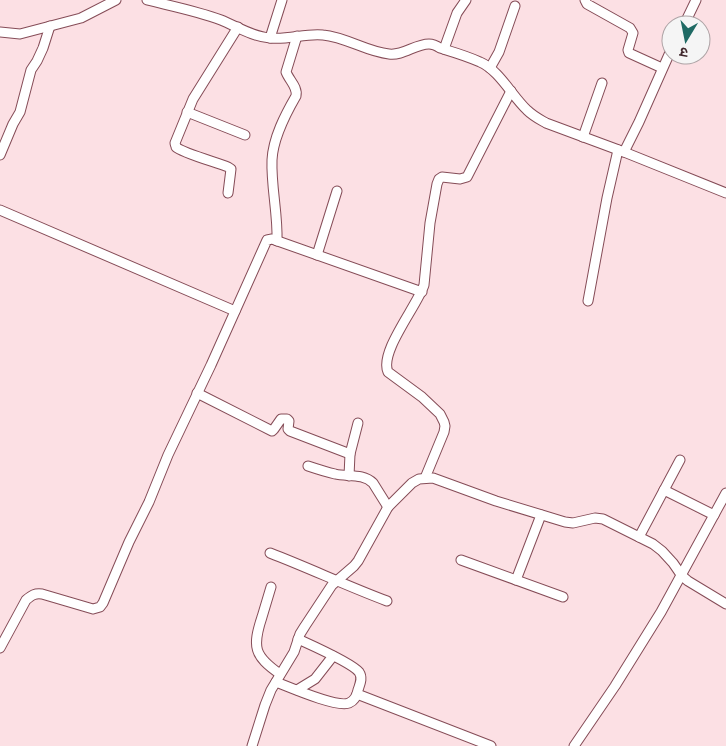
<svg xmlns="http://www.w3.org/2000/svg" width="726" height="746" font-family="'Open Sans','Noto Sans Devanagari',sans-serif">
<rect width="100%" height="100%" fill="#fce0e4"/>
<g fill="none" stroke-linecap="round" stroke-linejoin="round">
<defs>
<g id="minor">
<path d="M147,0C171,6 197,11 221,20C236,26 253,37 270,38C288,40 306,33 323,35C346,37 367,52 389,54C403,56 415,44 429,44C433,44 437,46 440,48C453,52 467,56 480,62C499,70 512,96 527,110C533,116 539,119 546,123L624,152L726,193"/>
<polyline points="585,0 587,4 630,28 633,33 628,50 629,53 662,68"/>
<polyline points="684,25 696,0"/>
<polyline points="0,32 20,34 81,18 116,0"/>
<polyline points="270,38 282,0"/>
<polyline points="444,49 457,13 466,0"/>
<polyline points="490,68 499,52 515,6"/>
<polyline points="187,112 245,135"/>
<polyline points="583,137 602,83"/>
<polyline points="624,152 639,122 671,50"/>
<polyline points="0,155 13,124 20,112 31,70 37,61 43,48 50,26"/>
<path d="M228,193L231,169L228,167C219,163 182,153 176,147C176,146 175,144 175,143L193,99L238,27"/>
<polyline points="0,210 235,311"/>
<path d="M277,241C278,214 271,187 272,160C273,138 285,115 296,96C298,87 289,80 286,72L297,36"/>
<polyline points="317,255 337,191"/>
<polyline points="588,301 607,198 618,150"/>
<polyline points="197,393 272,431 274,429 281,419 287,419 289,421 288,429 290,431 350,454"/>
<path d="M308,466C317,469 326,472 335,474C347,477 363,473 373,483L388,507"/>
<polyline points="349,476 350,454 358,423"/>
<path d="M425,478L444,432L445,426L444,422L440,414L422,397L388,372C379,352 417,306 424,285L430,223L437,184L439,179L442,177L460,179L467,177L511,91"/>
<polyline points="664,490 714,515"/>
<polyline points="639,537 680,460"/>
<path d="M270,553C309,568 347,586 387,601"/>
<polyline points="461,560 563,597"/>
<polyline points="516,580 541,515"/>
<path d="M271,587C268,597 265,607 262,617C252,647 254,656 280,674"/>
<path d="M0,648L26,600C32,595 35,593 42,594L93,609L100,607L103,603L129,542L149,502L168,455L211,365L267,240L272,239L422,292"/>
<path d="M276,682C289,687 337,708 349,703C354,701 357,695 358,690C360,684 363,678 359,672C352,663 311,645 298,639"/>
<polyline points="297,690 315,679 333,656"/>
<polyline points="357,694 491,746"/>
<polyline points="252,746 265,705 271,690 294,652 300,634 305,626 332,585 354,566 358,561 388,507 412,483 419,479 433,478 496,501 565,522 573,523 595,518 603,519 653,544 662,551 673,563 682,576 688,581 726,604"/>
<polyline points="574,746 615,686 661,612 726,493"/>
</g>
</defs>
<use href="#minor" stroke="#854c57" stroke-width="11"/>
<use href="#minor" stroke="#fff" stroke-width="9"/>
</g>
<g transform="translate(686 40) rotate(190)"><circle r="24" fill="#f5f5f5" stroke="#ada3a5"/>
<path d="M0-4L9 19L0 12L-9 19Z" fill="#1f6a64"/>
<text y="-8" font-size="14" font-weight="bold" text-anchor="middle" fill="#40272c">उ</text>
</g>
</svg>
